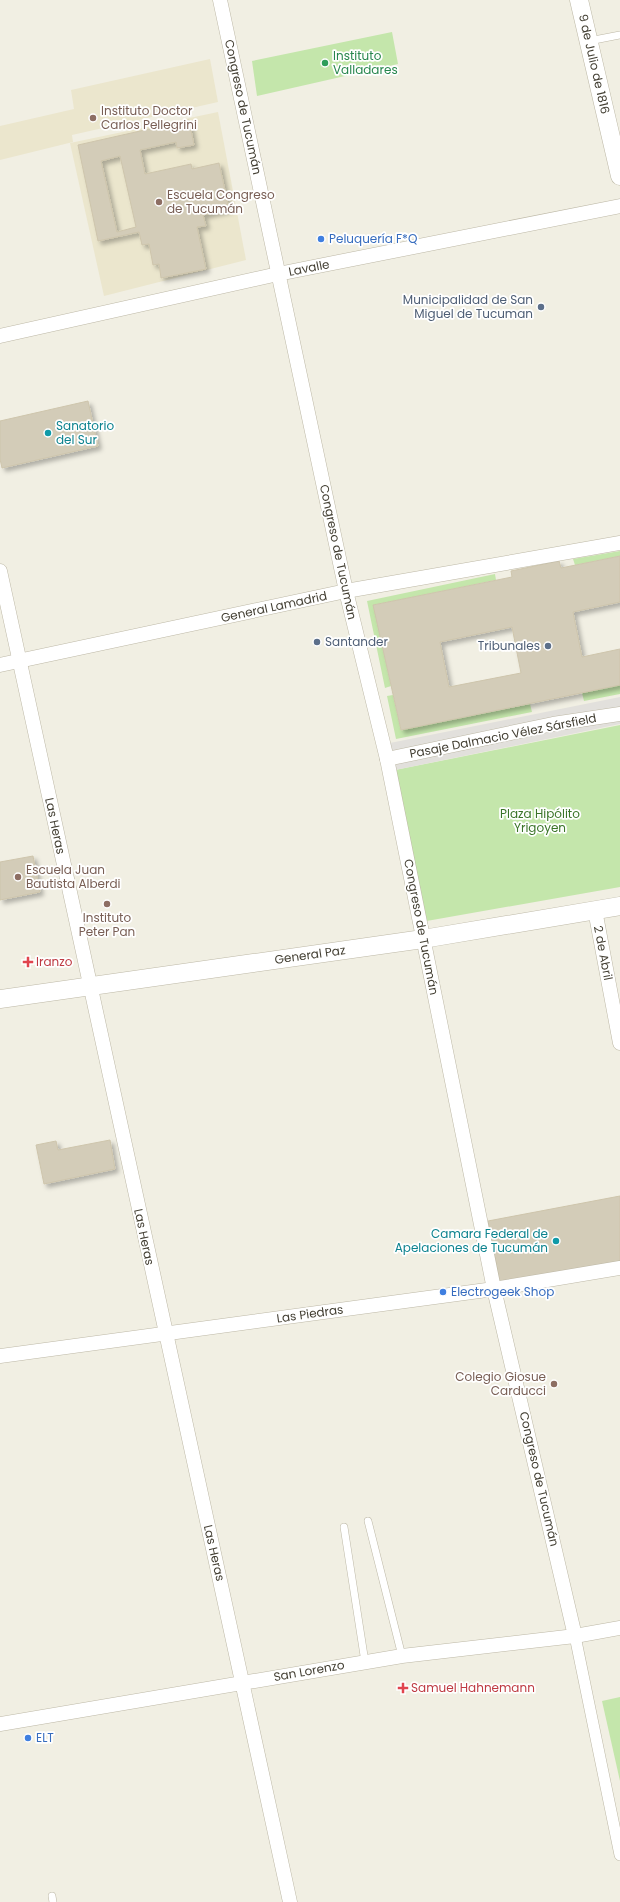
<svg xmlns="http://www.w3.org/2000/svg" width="620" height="1902" font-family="Poppins,sans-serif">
<defs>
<filter id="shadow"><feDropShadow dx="3.5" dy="3.5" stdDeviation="2" flood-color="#0004"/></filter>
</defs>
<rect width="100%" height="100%" fill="#f1efe3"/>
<g fill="#ebe6cd">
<polygon points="210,59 218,102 72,135 73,142 0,160 0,126 74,109 71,90"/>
<polygon points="218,112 246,260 104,296 70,143"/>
</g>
<g fill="#c4e6ab">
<polygon points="392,32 398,64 257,96 252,61"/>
<polygon points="620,551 620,556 575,565 573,559"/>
<polygon points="495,574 496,580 374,605 391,686 385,688 367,601"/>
<polygon points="620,685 620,694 584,701 582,693"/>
<polygon points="393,695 401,730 530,704 532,712 396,739 387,696"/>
<polygon points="620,725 620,887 421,922 395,770"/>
<polygon points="620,1697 620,1781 602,1701"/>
</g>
<polygon fill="#e2e0dc" points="620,697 620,724 395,770 390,743"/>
<g fill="#d3ccb8" stroke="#cec5ac" fill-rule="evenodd" filter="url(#shadow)">
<path d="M189,120L194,145L177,148L176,142L140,150L145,174L191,164L192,169L219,163L229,209L203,215L206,226L197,227L206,269L161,278L159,264L153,265L149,244L142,245L139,232L98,241L78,145ZM120,156L136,227L117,232L101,161Z"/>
<polygon points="88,401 98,446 2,468 0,459 0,421"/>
<path d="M620,556V602L573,612L582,657L620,649V685L401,730L373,605L512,577L511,571L559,561L561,568ZM512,627L521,673L449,687L440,642Z"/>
<polygon points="33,856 40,892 0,900 0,862"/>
<polygon points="110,1140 115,1169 44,1184 36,1145 56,1141 58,1150"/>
<polygon points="620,1196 620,1261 500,1284 488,1221"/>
</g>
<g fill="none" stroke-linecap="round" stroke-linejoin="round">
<defs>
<g id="service">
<polyline points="589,41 620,35"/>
<polyline points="368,1521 402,1656"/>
<polyline points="344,1527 365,1662"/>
<polyline points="52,1896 53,1902"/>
</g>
<polyline id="pedestrian" points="575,1636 620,1855"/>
<g id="minor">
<polyline points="220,0 346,591 387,759 494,1289 575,1636"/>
<polyline points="0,336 278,274 620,206"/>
<polyline points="0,571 290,1902"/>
<polyline points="0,665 346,591 620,543"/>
<polyline points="387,759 553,724 620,714"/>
<polyline points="595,910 620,1043"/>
<polyline points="0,1356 494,1289 620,1268"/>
<polyline points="0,1724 402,1656 575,1636 620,1628"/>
</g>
<g id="tertiary">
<polyline points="579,0 620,176"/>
<polyline points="0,999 423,939 620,906"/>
</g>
</defs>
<use href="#service" stroke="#bdb8a6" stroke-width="8"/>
<use href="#pedestrian" stroke="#bdb8a6" stroke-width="12"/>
<use href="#minor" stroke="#bdb8a6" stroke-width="15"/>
<use href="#tertiary" stroke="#bdb8a6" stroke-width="19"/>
<use href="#service" stroke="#fff" stroke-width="7"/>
<use href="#pedestrian" stroke="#fff" stroke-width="11"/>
<use href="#minor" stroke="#fff" stroke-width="14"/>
<use href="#tertiary" stroke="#fff" stroke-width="18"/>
</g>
<circle fill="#2e9e5b" stroke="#fff" stroke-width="1.5" cx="325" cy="63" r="4"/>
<g fill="#8d6e63" stroke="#fff" stroke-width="1.5">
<circle cx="93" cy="118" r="4"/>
<circle cx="159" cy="202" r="4"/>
<circle cx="18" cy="877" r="4"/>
<circle cx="107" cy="904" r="4"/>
<circle cx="554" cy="1384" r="4"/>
</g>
<g fill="#3f7fe0" stroke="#fff" stroke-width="1.5">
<circle cx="321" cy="239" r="4"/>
<circle cx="443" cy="1292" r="4"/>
<circle cx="28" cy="1738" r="4"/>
</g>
<g fill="#5c6f8a" stroke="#fff" stroke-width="1.5">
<circle cx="541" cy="307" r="4"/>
<circle cx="317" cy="642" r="4"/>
<circle cx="548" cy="646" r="4"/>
</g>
<g fill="#0f9aa8" stroke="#fff" stroke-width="1.5">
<circle cx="48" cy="433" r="4"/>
<circle cx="556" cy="1241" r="4"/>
</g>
<g fill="#e0444e" stroke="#fff" stroke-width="1.5">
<path d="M26 956h4v4h4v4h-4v4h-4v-4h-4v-4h4z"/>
<path d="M401 1682h4v4h4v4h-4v4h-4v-4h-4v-4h4z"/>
</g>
<g text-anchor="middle" stroke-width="3.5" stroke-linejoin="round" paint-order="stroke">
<g font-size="12" fill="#27864d" stroke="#fff" text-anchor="start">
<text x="333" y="60">Instituto<tspan x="333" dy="14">Valladares</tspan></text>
</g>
<g font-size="12" fill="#433f33" stroke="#fff">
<text transform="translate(594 64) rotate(77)" y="4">9 de Julio de 1816</text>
<text transform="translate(243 107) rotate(78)" y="4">Congreso de Tucumán</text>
<text transform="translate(309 268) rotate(-11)" y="4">Lavalle</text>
<text transform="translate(338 552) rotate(78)" y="4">Congreso de Tucumán</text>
<text transform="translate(274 607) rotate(-12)" y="4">General Lamadrid</text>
<text transform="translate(503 736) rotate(-11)" y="4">Pasaje Dalmacio Vélez Sársfield</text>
<text transform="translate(55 826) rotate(78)" y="4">Las Heras</text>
<text transform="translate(421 927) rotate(79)" y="4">Congreso de Tucumán</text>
<text transform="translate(603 953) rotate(79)" y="4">2 de Abril</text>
<text transform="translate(310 955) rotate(-8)" y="4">General Paz</text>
<text transform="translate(144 1237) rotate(78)" y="4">Las Heras</text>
<text transform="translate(310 1314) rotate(-8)" y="4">Las Piedras</text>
<text transform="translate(539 1479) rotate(77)" y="4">Congreso de Tucumán</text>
<text transform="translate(214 1553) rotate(77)" y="4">Las Heras</text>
<text transform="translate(309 1671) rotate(-10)" y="4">San Lorenzo</text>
</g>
<g font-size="12" fill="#785e54" stroke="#fff" text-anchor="start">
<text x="101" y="115">Instituto Doctor<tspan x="101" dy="14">Carlos Pellegrini</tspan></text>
<text x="167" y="199">Escuela Congreso<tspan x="167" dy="14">de Tucumán</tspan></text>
<text x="26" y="874">Escuela Juan<tspan x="26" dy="14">Bautista Alberdi</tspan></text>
<text x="107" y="922" text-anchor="middle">Instituto<tspan x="107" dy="14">Peter Pan</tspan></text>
<text x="546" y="1381" text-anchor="end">Colegio Giosue<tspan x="546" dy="14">Carducci</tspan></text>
</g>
<g font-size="12" fill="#366cbe" stroke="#fff" text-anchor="start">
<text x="329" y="243">Peluquería F*Q</text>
<text x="451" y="1296">Electrogeek Shop</text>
<text x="36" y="1742">ELT</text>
</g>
<g font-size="12" fill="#4e5e75" stroke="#fff" text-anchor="end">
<text x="533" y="304">Municipalidad de San<tspan x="533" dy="14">Miguel de Tucuman</tspan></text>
<text x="325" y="646" text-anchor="start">Santander</text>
<text x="540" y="650">Tribunales</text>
</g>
<g font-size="12" fill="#0d838f" stroke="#fff" text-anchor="start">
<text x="56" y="430">Sanatorio<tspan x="56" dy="14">del Sur</tspan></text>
<text x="548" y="1238" text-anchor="end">Camara Federal de<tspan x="548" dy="14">Apelaciones de Tucumán</tspan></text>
</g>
<g font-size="12" fill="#3a7428" stroke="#fff">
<text x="540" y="818">Plaza Hipólito<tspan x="540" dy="14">Yrigoyen</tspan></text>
</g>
<g font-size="12" fill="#be3a42" stroke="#fff" text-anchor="start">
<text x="36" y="966">Iranzo</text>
<text x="411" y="1692">Samuel Hahnemann</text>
</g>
</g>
</svg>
